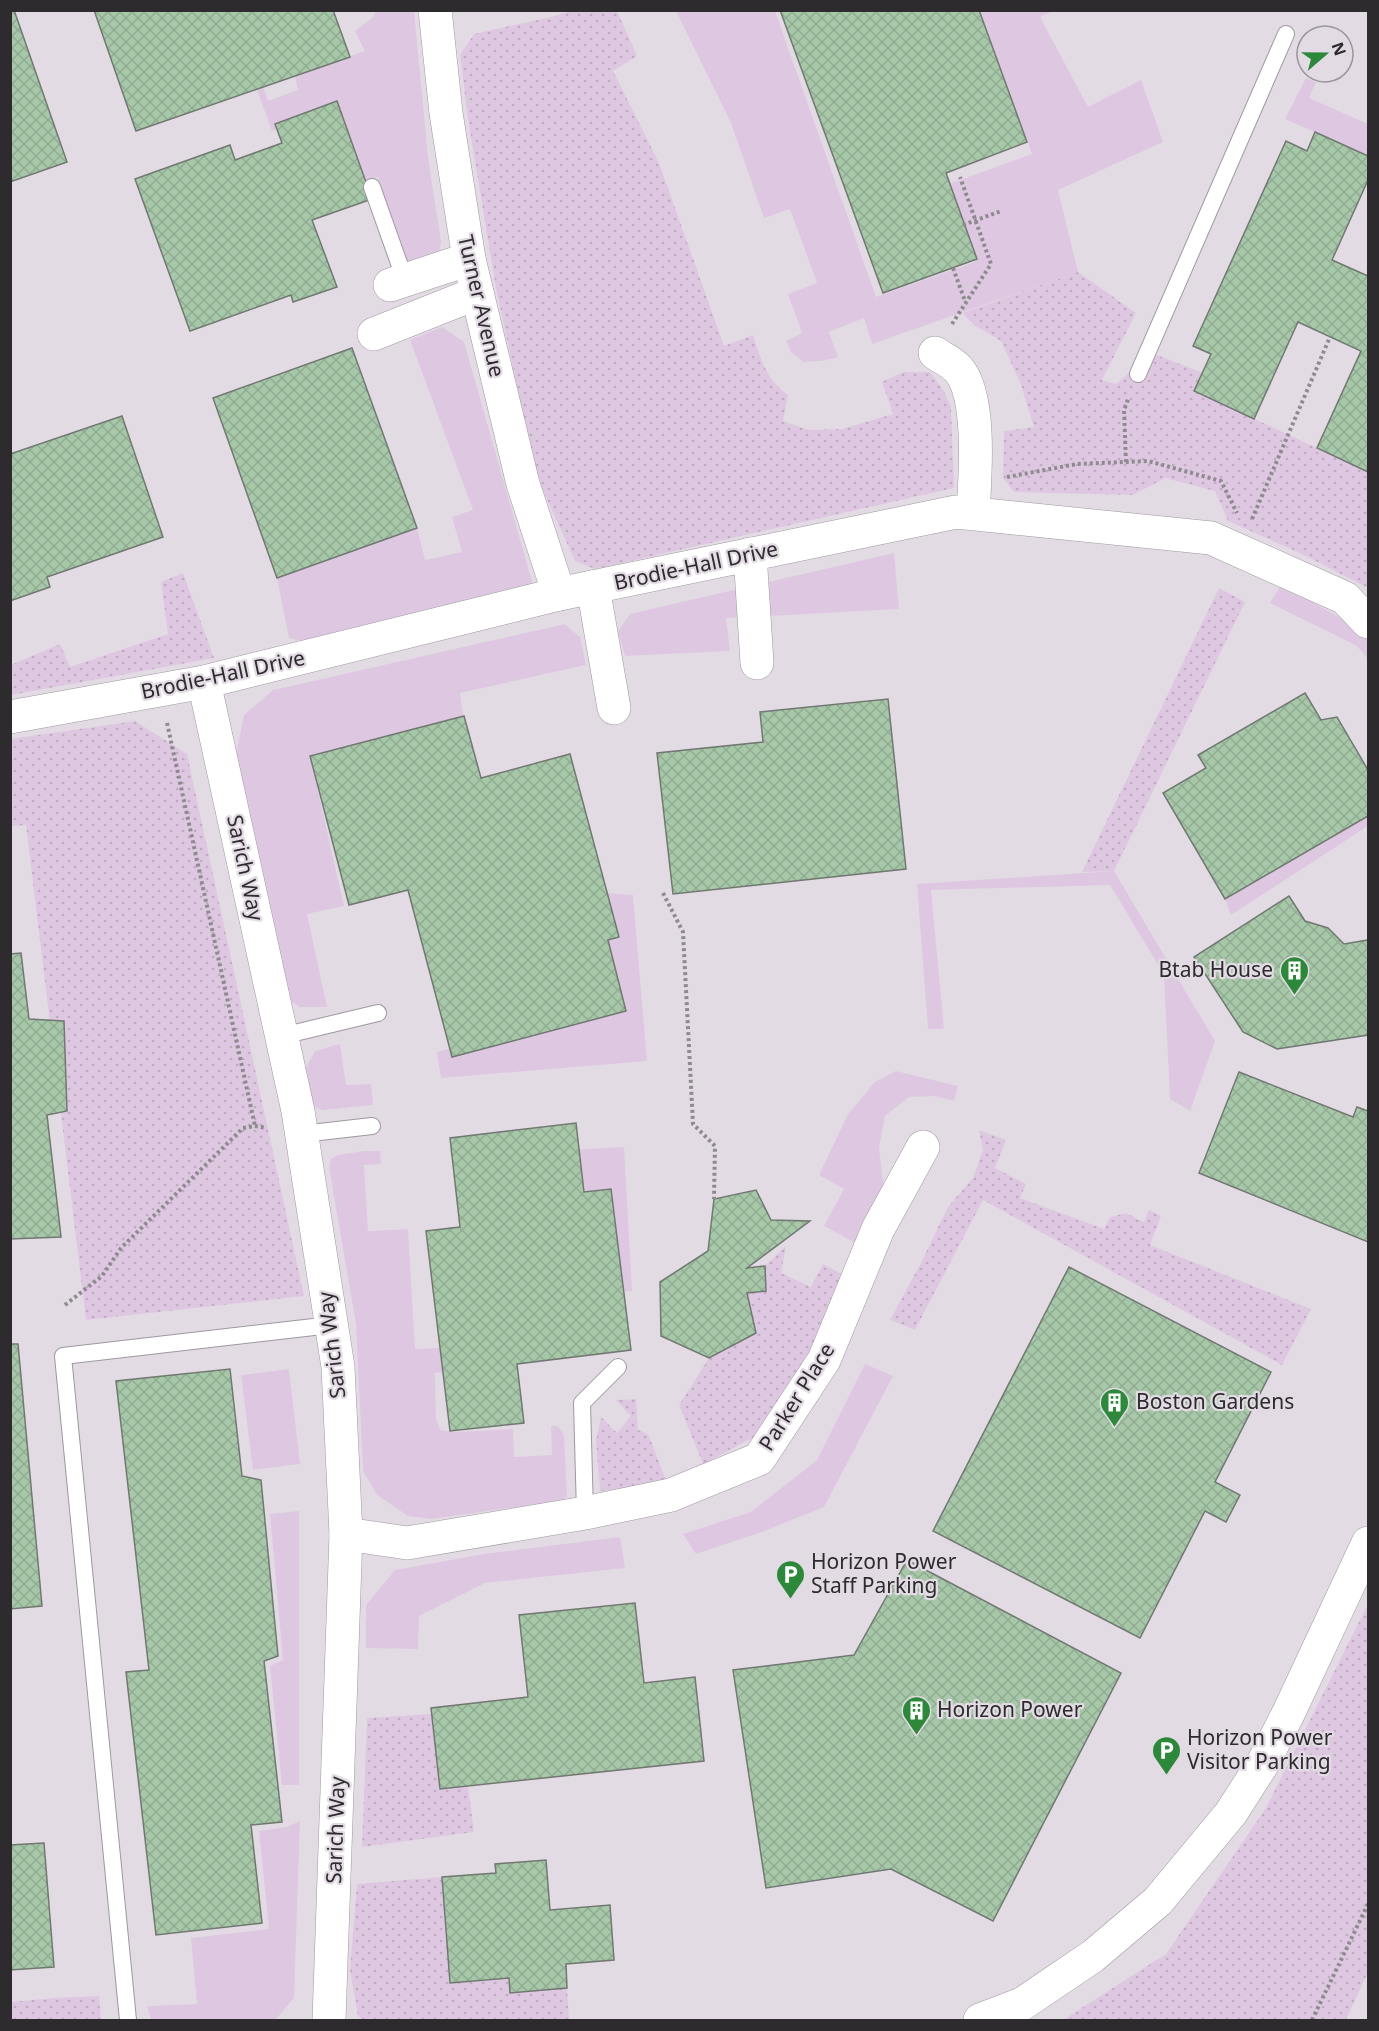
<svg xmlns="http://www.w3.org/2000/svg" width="1379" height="2031" font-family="'Noto Sans',sans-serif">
<defs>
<pattern id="park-dots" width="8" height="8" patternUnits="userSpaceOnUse" patternTransform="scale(1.5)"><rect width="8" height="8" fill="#dec8e1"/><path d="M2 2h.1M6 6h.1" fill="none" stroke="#bfacc1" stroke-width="1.8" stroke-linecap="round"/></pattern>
<pattern id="building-cross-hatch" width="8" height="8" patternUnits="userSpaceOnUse" patternTransform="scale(1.5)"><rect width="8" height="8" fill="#a7c8a8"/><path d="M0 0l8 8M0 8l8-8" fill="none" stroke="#90ac91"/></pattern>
</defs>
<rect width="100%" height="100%" fill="#e3dbe4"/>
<g fill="#dec8e1">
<polygon points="376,11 414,11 428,157 441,242 439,254 408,268 378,177 359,184 333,109 272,131 257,90 263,87 268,101 298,90 295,76 365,51 355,31 372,18"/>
<polygon points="676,11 775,11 876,297 975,262 949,184 1032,154 980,11 1053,11 1040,17 1088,107 1141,80 1163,142 1058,190 1078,272 872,344 864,318 829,332 838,357 822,361 803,362 791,352 786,341 802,333 788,294 817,283 790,209 764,218 731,123"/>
<polygon points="1306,78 1316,82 1309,98 1368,124 1368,156 1285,119"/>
<polygon points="442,327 464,342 533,585 305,642 289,638 277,578 417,528 425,560 462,552 452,517 473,510 410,340"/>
<polygon points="894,553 899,609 726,618 730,651 625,656 618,631 630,614"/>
<polygon points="1281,585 1359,628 1368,638 1368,659 1357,646 1270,603"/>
<polygon points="565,624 580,637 586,665 460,693 464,720 336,749 317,787 344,906 307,914 327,1007 300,1007 289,1000 236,754 244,715 273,690"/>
<polygon points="1368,816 1368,826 1231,915 1225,899"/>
<polygon points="1114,871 1215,1041 1190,1111 1170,1099 1164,975 1110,885 931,890 944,1029 928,1029 917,884"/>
<polygon points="582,891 633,895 647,1061 441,1078 437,1052 605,1009"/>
<polygon points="340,1044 346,1085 371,1084 373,1105 323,1110 317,1108 313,1104 305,1070 315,1051"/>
<polygon points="896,1071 958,1086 954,1101 934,1096 909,1097 885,1116 879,1148 885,1198 859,1245 824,1226 844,1189 819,1175 848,1114 875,1082"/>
<polygon points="624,1147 632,1291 602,1292 567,1203 565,1150"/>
<polygon points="364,1151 380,1151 381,1164 364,1165 368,1231 408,1229 415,1349 457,1347 458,1370 435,1373 436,1418 440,1430 454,1432 513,1429 514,1457 552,1455 551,1426 558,1426 564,1435 567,1497 559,1501 431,1519 408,1516 377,1495 363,1471 356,1324 329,1167 331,1159 338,1155"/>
<polygon points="865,1364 893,1376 824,1507 762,1532 696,1554 683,1534 751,1512 817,1460"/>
<polygon points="289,1369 300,1464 253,1470 241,1375"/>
<polygon points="299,1511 299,1785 282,1785 270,1666 283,1660 270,1514"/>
<polygon points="620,1537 625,1568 485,1583 419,1616 418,1649 366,1648 366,1605 395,1570 484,1554"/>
<polygon points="300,1821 294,1998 276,2019 271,2020 151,2020 147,2006 197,2004 191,1938 269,1929 259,1831 286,1827"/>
</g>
<g fill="url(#park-dots)">
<path d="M569,11H617L637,56L613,71L659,163L724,346L753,335C761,360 766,379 788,395L783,421L809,430L842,429L893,414L882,382L903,372H930L943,390L951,407L954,488L595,569L575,561L536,475L496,288L468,119L460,55L474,34L555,16Z"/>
<polygon points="1078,272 1136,313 1102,380 1116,384 1152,353 1203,373 1195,391 1368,472 1368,588 1302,554 1228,521 1215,491 1165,478 1133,495 1014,492 1003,478 1004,431 1034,427 1020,382 1001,341 974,325 963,313"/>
<polygon points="183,573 214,658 11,695 11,665 60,644 70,667 168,634 161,582"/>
<polygon points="1219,588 1245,602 1114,871 1082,872"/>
<polygon points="135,721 187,754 304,1296 86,1320 26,825 11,826 10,739"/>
<polygon points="979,1130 1006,1140 995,1168 1026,1184 1020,1198 1104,1229 1110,1217 1126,1213 1144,1222 1149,1210 1161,1216 1150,1245 1311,1309 1282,1365 983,1200 915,1330 890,1320 921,1263 948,1207 973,1178 983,1150"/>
<polygon points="786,1246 781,1273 811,1287 823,1264 846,1276 808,1364 758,1435 703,1464 679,1405 709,1358 755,1333 747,1293 766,1291 765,1266"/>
<polygon points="636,1399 638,1430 648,1434 668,1485 600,1491 596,1441 601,1417 617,1433 631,1416 616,1400"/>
<polygon points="1368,1604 1368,1972 1346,2020 1063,2020 1166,1954 1266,1808"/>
<polygon points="432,1714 441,1789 468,1786 474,1832 362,1847 367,1718"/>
<polygon points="442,1877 450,1982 509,1978 511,1993 567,1988 569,2020 363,2020 358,2016 350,1970 357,1884"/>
<polygon points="99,1996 101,2020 11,2020 11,2002 54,1998"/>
</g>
<g fill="url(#building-cross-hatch)" stroke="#717871" stroke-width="1.5">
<polygon points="10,10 14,10 67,162 10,182"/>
<polygon points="94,10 333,10 350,57 136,131"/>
<polygon points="780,10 979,10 1027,142 946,173 977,259 883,293"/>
<polygon points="337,101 372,199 312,220 337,287 293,302 291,295 190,331 135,179 230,145 235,160 282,143 275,124"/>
<polygon points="1315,132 1368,156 1368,180 1332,260 1368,276 1368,472 1317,448 1361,351 1298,322 1254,419 1194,391 1211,354 1193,346 1286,141 1307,151"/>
<polygon points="352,348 417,528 277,578 213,398"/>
<polygon points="122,416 163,537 47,577 50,587 10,601 10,454"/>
<polygon points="1305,693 1321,720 1337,717 1368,770 1368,816 1225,899 1163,793 1206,768 1198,755"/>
<polygon points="888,699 906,869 673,894 657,753 763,742 760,712"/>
<polygon points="464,716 481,778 570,754 619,937 608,940 626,1011 452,1057 408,890 349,905 310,756"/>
<polygon points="1289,896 1305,921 1328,928 1344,944 1368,940 1368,1035 1277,1049 1243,1032 1194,957"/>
<polygon points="21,953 29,1019 64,1021 67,1111 47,1115 61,1237 10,1239 10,954"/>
<polygon points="1239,1072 1353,1117 1357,1107 1368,1111 1368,1242 1199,1173"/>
<polygon points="576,1123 584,1192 611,1189 631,1350 517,1364 524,1423 450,1431 426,1231 460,1227 450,1138"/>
<polygon points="756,1190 771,1220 810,1221 747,1268 765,1266 766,1291 747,1293 756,1333 709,1358 661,1336 660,1282 708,1251 714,1199"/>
<polygon points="1069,1267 1271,1372 1215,1482 1240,1495 1226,1522 1205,1511 1140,1638 933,1531"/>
<polygon points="10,1344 18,1344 42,1606 10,1609"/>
<polygon points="230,1369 242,1476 261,1480 278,1656 264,1661 282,1822 251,1825 262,1923 156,1935 126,1672 149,1670 116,1381"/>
<polygon points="907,1560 1121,1673 993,1921 891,1869 766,1888 733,1670 854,1655"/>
<polygon points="635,1603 644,1683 695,1677 704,1761 440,1789 431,1708 528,1697 519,1615"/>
<polygon points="44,1843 54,1967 10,1970 10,1845"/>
<polygon points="546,1860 550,1910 610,1905 614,1960 566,1964 567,1988 510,1993 509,1978 450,1983 442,1877 496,1873 495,1864"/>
</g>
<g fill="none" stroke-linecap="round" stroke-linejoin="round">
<defs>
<g id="lane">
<polyline points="372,187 405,280"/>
<polyline points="1138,374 1286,34"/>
<polyline points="282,1036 378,1013"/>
<polyline points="302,1134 372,1126"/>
<polyline points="585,1513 582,1403 618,1367"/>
<polyline points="128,2020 63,1356 331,1325"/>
</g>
<g id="street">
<polyline points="435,10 446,113 469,259 523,484 559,594"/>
<polyline points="390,285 469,259"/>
<polyline points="374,334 477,293"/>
<path d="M935,353C942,358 952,362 958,369C982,395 975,479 973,513"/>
<polyline points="750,554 757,663"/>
<polyline points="593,587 614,708"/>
<polyline points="204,682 298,1111 338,1367 346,1534 329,2020"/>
<polyline points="10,717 204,682 559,594 956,512 1211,538 1345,598 1368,622"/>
<polyline points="346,1534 407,1543 585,1513 671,1495 759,1459 824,1360 878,1229 923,1147"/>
<polyline points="980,2020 1022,2004 1093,1956 1158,1901 1231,1813 1263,1763 1289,1712 1368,1543"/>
</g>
</defs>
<use href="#lane" stroke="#9e98a0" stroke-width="18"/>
<use href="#street" stroke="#9e98a0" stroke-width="34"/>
<g stroke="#8f8a90" stroke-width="4" stroke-dasharray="3 3" stroke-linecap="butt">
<polyline points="963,225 1001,211"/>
<polyline points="953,268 965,301"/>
<polyline points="952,324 991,264 960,177"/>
<polyline points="1126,462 1124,410 1129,397"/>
<polyline points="1007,477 1077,464 1148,461 1221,481 1237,513"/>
<polyline points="1252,519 1330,337"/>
<polyline points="167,723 255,1126"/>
<polyline points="663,893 683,932 693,1124 715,1146 714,1199"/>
<polyline points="65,1305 102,1276 121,1248 243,1128 255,1126 266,1128"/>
<polyline points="1312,2020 1368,1904"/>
</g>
<use href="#lane" stroke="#fff" stroke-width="16"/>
<use href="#street" stroke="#fff" stroke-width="33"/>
</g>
<defs>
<symbol id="building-pin" viewBox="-11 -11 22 30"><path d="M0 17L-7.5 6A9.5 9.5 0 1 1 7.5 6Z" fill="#2c893a" stroke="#e3dbe4"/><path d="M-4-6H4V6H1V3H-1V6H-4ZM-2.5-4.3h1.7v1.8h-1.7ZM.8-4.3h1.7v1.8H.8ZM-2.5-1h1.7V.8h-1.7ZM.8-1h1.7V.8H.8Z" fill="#fff"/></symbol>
<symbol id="parking-pin" viewBox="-11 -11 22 30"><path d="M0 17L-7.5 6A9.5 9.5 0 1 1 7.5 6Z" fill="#2c893a" stroke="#e3dbe4"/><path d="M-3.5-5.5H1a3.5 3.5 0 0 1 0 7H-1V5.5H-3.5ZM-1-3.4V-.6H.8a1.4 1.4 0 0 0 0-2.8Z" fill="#fff"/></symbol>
</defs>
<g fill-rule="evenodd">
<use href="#building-pin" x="1278" y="954" width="33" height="45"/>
<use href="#building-pin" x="1098" y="1386" width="33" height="45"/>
<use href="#parking-pin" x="774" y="1558" width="33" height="45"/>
<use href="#building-pin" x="900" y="1694" width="33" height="45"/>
<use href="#parking-pin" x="1150" y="1734" width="33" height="45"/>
</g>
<g text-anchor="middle" stroke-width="4.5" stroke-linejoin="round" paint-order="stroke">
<g font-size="21" fill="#2d2b2e" stroke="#e3dbe4">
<text transform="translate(481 306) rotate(77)" y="7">Turner Avenue</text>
<text transform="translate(696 566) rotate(-12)" y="7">Brodie-Hall Drive</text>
<text transform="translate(223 675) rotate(-12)" y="7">Brodie-Hall Drive</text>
<text transform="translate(245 868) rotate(78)" y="7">Sarich Way</text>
<text transform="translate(332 1345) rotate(-97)" y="7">Sarich Way</text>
<text transform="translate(797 1397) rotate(-58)" y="7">Parker Place</text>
<text transform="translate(336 1830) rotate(-88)" y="7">Sarich Way</text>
</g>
<g font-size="21" fill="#2d2b2e" stroke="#e3dbe4" text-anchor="start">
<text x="1273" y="977" text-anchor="end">Btab House</text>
<text x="1136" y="1409">Boston Gardens</text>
<text x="811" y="1569">Horizon Power<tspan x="811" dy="24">Staff Parking</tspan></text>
<text x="937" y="1717">Horizon Power</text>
<text x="1187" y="1745">Horizon Power<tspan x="1187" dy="24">Visitor Parking</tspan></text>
</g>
</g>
<rect width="1379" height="2031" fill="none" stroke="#2d2b2e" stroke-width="24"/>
<g transform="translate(1325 54) rotate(70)"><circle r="28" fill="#e3dbe4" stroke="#9a959b" stroke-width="1.5"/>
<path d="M0-4.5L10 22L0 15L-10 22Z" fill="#2c893a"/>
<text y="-9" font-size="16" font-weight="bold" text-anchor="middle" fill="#2d2b2e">N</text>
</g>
</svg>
